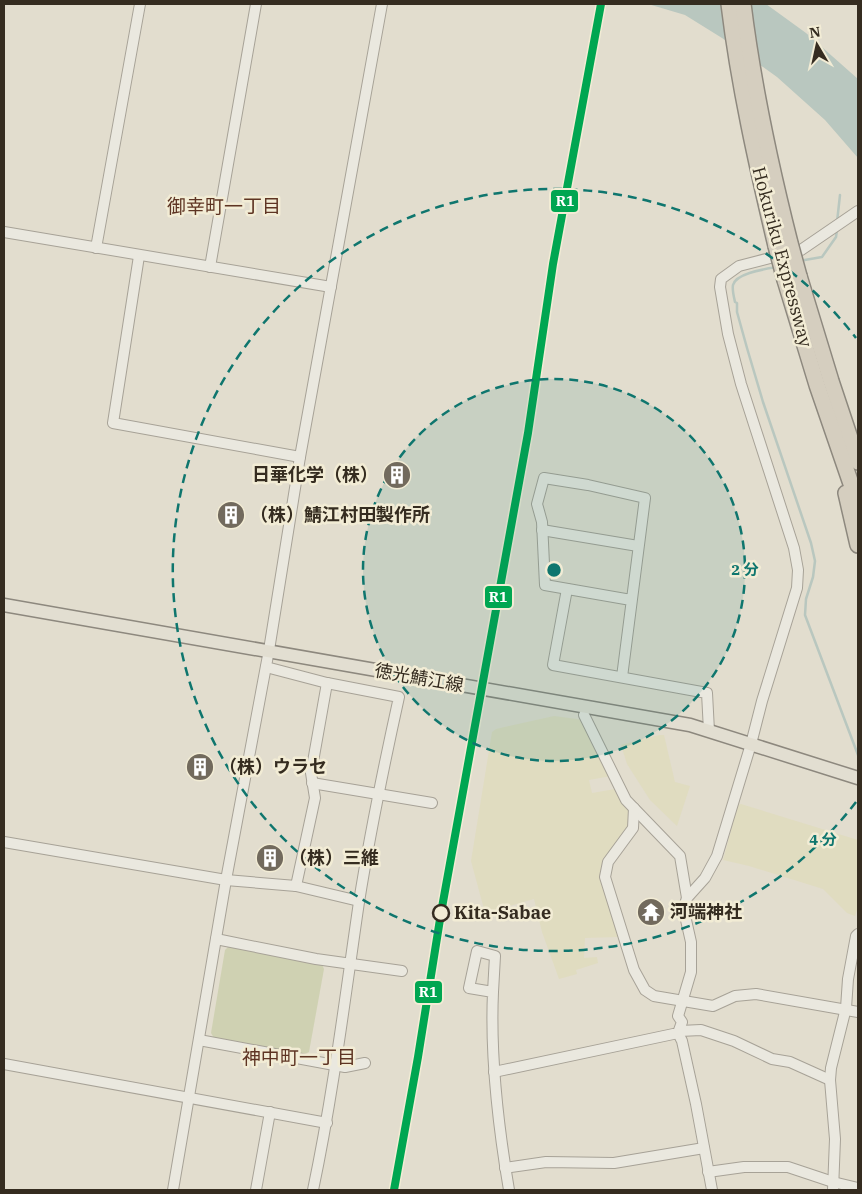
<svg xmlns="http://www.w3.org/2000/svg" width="862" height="1194" font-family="'IBM Plex Serif','Noto Sans JP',serif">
<rect width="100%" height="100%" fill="#e2ddce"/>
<g fill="#e0dcc0">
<polygon points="554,716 584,720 611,776 589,780 592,793 615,789 630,810 631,825 601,875 618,937 585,938 584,958 597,957 598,963 576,970 577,974 559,979 542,932 534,899 485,913 471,861 492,732 496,729"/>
<polygon points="659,735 664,735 675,782 690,786 677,826 650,800 627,764 621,745"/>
<polygon points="741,804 858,840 858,907 855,916 847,913 823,889 749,866 723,860 738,805"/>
</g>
<polygon fill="#cfd1b2" points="230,945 321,962 324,969 309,1052 305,1054 214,1038 211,1033 225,950"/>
<polygon fill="#b9c7bf" points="648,4 766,4 806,33 858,79 858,158 825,120 777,77 722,38 685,15"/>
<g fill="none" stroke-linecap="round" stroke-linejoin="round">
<g stroke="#b9c7bf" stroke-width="2.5">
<polyline points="837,222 840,195"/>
<polyline points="799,261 822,257 836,237 837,230"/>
<path d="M777,267C766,269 736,273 733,285C732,290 734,297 735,302L737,303V312L747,348L763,402L811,543L815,561L813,577L806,599L805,615L858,755"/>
</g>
<defs>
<g id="minor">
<polyline points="4,232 331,287"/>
<polyline points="96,248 140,4"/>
<polyline points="139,256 113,423 300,457"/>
<polyline points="210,267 256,4"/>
<polyline points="542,530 638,546"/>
<polyline points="567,589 553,665 707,693 709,731"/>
<path d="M266,667L327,683L399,697C384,765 370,833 359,902C345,998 333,1095 313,1190"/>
<polyline points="622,677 645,498 588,485 544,478 537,504 542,522 545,585 631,600"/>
<polyline points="584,715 626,800 680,856 687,898"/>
<polyline points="312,783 432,803"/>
<polyline points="634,808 633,828 608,862 605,877 634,970 645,990 654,996 713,1006 735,996 756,994 858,1012"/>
<polyline points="4,842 226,880 296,886 359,901"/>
<polyline points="296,886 315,798 311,773 327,683"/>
<polyline points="216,939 316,959 402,971"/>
<path d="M493,992L495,956L477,951L469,988L493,992C490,1058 498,1125 509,1190"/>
<polyline points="680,1031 701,1030 734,1041 772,1059 790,1062 830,1080"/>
<polyline points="678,1033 682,1041 696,1104 712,1190"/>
<polyline points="199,1040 345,1067 365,1063"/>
<polyline points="4,1064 327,1123"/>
<polyline points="494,1072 678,1033 682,1022 678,1016 691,972 691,942 686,920 685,904 687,898 705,878 717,856 751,744 762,701 797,588 798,570 794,548 741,384 728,334 720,287 721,279 739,266 801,250 858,211"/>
<polyline points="505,1168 546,1162 614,1163 704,1148"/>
<polyline points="708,1172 744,1167 788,1167 833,1182 858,1188"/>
<polyline points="173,1190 226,880 269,650 300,457 382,4"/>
<polyline points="256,1190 270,1112"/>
<polyline points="833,1190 835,1139 830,1080 831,1068 846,1008 848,979 856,936 858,934"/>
</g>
<polyline id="major" points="4,605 690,725 858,778"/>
<g id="highway">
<path d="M729,4C739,86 757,166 776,246"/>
<path d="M743,4C753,85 770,164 790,243"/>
<polyline points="799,276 831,381 858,462"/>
<polyline points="785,280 817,385 858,504"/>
<polyline points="846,493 858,545"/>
</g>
</defs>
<use href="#minor" stroke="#a7a297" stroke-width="12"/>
<use href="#major" stroke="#8d887e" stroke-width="15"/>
<use href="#highway" stroke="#8d887e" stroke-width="18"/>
<use href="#minor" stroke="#eae8df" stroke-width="10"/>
<use href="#major" stroke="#e2ded1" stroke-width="12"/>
<use href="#highway" stroke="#d5cebf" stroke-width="15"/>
<defs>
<g id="highway-bridge">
<polyline points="790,243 799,276"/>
<polyline points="776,246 785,280"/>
</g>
</defs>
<use href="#highway-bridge" stroke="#8d887e" stroke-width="18" stroke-linecap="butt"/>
<use href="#highway-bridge" stroke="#d5cebf" stroke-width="15"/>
<defs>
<polyline id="rail-1" points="394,1190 418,1057 441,913 528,433 553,264 601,4"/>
</defs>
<use href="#rail-1" stroke="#f2ecd5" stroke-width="11"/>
<use href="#rail-1" stroke="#00a651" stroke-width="8"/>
</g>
<circle cx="554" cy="570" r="191" fill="#0f766e" fill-opacity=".12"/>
<g fill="none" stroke="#0f766e" stroke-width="2.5" stroke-dasharray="9 6">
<circle cx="554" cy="570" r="191"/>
<path d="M856 802A381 381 0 1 1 856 338"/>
</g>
<defs>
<symbol id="building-disc" viewBox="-11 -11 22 22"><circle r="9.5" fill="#726a5d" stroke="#f2ecd5"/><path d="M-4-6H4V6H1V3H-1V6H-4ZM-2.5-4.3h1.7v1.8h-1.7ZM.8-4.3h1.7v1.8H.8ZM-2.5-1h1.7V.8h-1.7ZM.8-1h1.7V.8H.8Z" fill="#fff"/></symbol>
<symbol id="temple-disc" viewBox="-11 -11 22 22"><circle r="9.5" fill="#726a5d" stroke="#f2ecd5"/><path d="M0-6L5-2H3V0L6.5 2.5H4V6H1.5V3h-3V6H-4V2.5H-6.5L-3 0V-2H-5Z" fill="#fff"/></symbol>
</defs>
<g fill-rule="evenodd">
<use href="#building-disc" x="381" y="459" width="32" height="32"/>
<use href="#building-disc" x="215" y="499" width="32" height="32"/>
<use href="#building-disc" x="184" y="751" width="32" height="32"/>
<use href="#building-disc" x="254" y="842" width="32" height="32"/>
<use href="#temple-disc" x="635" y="896" width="32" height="32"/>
</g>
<circle fill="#f2ecd5" stroke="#352c20" stroke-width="2.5" cx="441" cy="913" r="8"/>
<g text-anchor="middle" stroke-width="5" stroke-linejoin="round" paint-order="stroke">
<g font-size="18" fill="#352c20" stroke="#f2ecd5">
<text transform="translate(782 257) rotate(75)" y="6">Hokuriku Expressway</text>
<text transform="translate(419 678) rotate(10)" y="6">徳光鯖江線</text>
</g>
<g font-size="18" font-weight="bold" fill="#352c20" stroke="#f2ecd5" text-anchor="start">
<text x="378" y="481" text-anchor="end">日華化学（株）</text>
<text x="250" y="521">（株）鯖江村田製作所</text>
<text x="219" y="773">（株）ウラセ</text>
<text x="289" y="864">（株）三維</text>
<text x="670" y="918">河端神社</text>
</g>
<g font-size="18" font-weight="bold" fill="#352c20" stroke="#f2ecd5" text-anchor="start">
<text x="454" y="919">Kita-Sabae</text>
</g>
<g font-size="19" fill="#5e3423" stroke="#f2ecd5">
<text x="224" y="213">御幸町一丁目</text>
<text x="299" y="1064">神中町一丁目</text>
</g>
</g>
<circle cx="554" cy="570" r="8" fill="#0f766e" stroke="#f2ecd5" stroke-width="2.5"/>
<g font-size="15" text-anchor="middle" font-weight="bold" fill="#0f766e" stroke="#f2ecd5" stroke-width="5" stroke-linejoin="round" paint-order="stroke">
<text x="745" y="575">2 分</text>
<text x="823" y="845">4 分</text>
</g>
<g stroke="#f2ecd5" stroke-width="2">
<rect x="550" y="189" width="29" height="24" rx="5" fill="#00a651"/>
<rect x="484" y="585" width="29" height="24" rx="5" fill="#00a651"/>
<rect x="414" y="980" width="29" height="24" rx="5" fill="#00a651"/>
</g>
<g font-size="14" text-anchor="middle" font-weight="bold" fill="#fff">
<text x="565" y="206">R1</text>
<text x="498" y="602">R1</text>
<text x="428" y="997">R1</text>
</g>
<rect width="862" height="1194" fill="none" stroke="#352c20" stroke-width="10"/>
<g transform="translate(817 45) rotate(351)" stroke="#f2ecd5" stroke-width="4" paint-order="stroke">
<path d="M0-4L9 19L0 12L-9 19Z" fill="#352c20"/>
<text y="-8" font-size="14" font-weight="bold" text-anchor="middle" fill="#352c20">N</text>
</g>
</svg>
